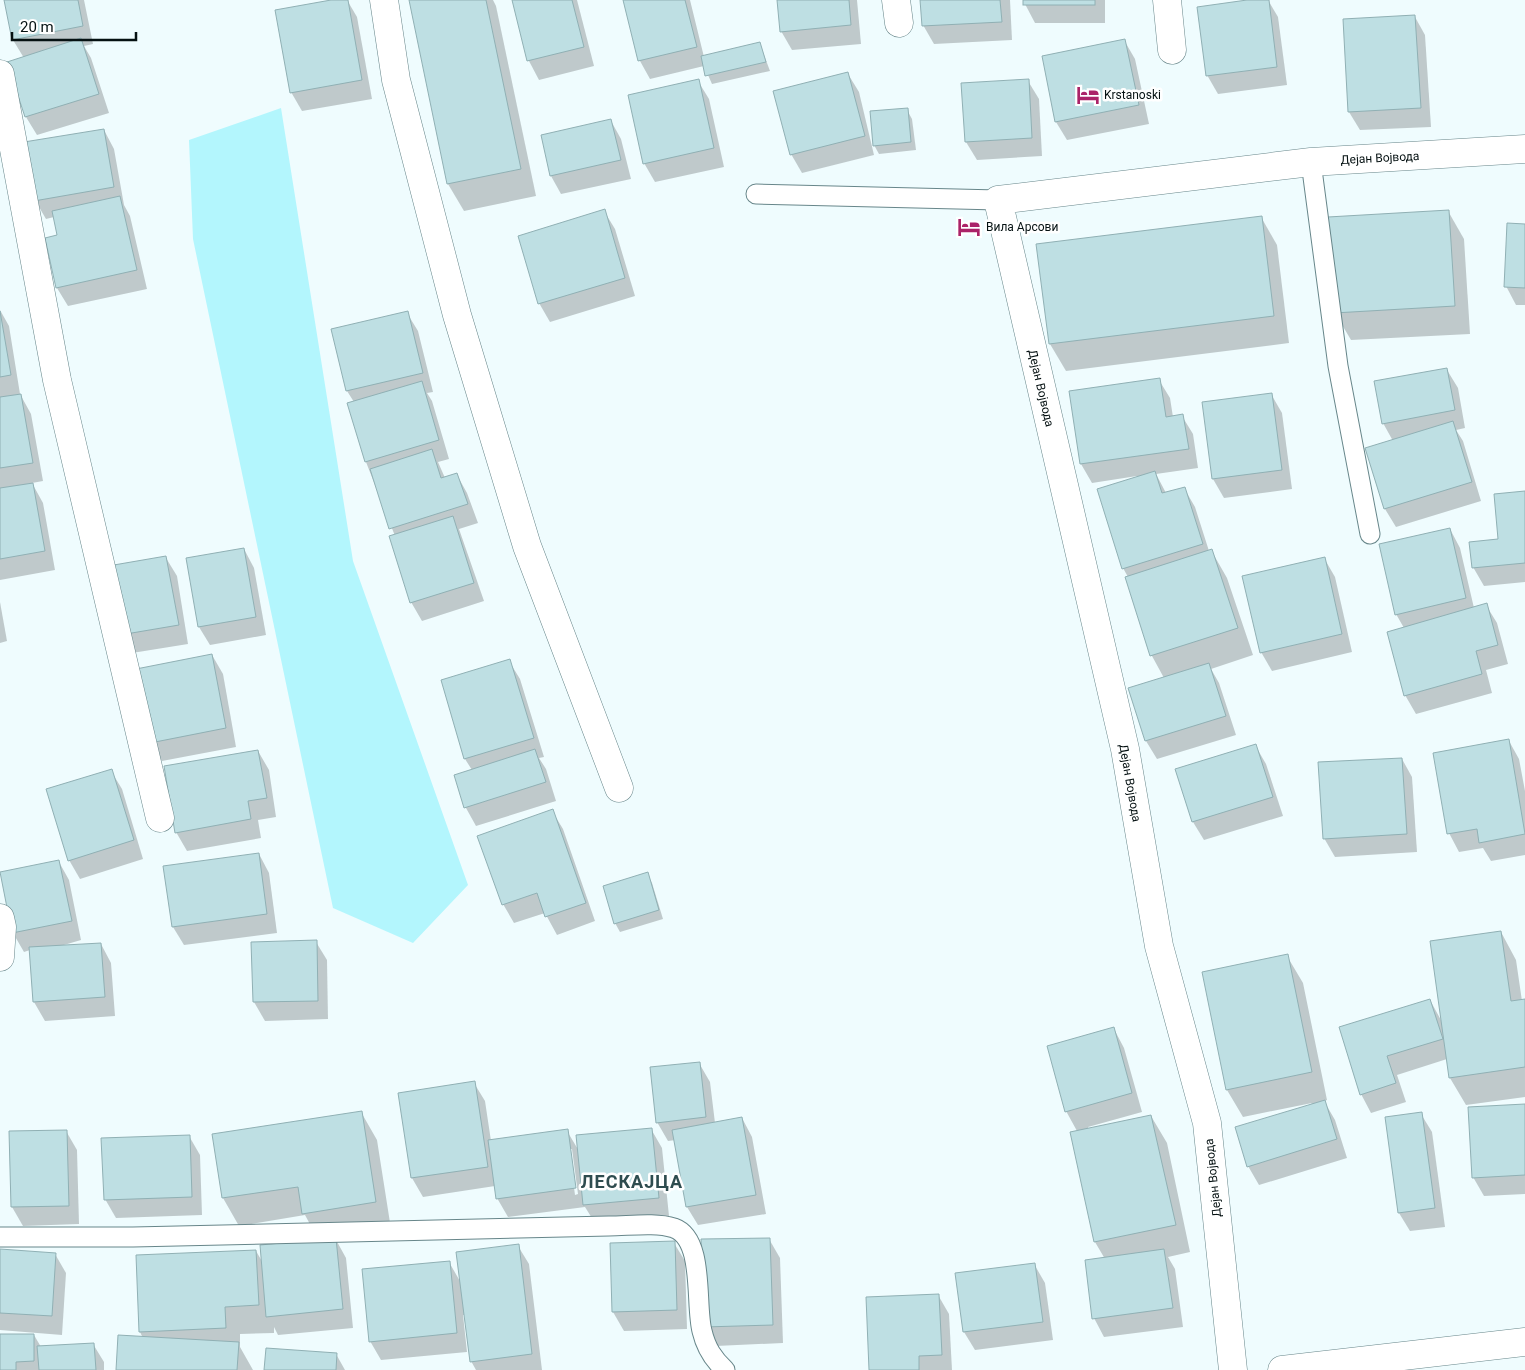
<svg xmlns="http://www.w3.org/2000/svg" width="1525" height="1370" font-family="Roboto,sans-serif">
<rect width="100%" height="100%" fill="#effcfe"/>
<polygon fill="#b3f6fd" points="281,108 353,561 468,885 413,943 333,908 193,239 189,140"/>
<g fill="#0003" fill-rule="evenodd">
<polygon points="5,0 84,0 93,44 84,46 91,58 109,113 37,135 26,117 24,58 13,40"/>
<polygon points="339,0 347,0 357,17 372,99 302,111 291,92"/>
<polygon points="410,0 493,0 496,6 536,196 464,211 448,184"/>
<polygon points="513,0 577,0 594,66 539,80 529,61"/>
<polygon points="625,0 690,0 704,57 760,44 770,71 712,84 704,66 650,79 640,61"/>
<polygon points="778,0 857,0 861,44 792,50 781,31"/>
<polygon points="921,0 1010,0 1012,40 934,44 923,25"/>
<polygon points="1025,0 1105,0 1105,23 1035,23 1025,4"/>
<polygon points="1257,0 1268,0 1278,17 1287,85 1218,94 1207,75"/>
<polygon points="1415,17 1425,35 1431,127 1360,130 1349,112"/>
<polygon points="1124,40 1135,59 1149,124 1067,140 1056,122 1043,57"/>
<polygon points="848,74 859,92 874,155 802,173 791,154"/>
<polygon points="698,81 709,99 724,167 655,182 644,163"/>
<polygon points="1028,81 1039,99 1042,156 977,160 966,142"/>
<polygon points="907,110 912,119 916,150 879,154 874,145"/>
<polygon points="611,121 621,139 631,179 561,194 551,176"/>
<polygon points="104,130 114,149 124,205 130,216 147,289 68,306 57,288 58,236 54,217 46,219 35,200"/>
<polygon points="604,211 615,229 635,296 550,322 539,303"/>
<polygon points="1448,211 1464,239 1470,334 1351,340 1335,313"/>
<polygon points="1261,217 1277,245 1289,343 1066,371 1050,344"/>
<polygon points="1525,226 1525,305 1516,305 1506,286"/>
<polygon points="0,310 9,326 20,394 31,414 43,481 32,483 43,503 55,570 0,580"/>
<polygon points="407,313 418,331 433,392 427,393 432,401 449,459 438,462 445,478 457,475 467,493 478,523 459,529 484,601 422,621 411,602 395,536 366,462 354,402 347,391"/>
<polygon points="1447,370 1458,388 1465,428 1456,430 1463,441 1481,501 1396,527 1385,509 1393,441 1383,423"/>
<polygon points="1159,380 1170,398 1173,417 1182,416 1193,434 1198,468 1156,474 1166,493 1184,488 1195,507 1209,551 1211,550 1227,578 1253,655 1211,669 1219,683 1236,735 1157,759 1146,741 1129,689 1164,678 1152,656 1126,578 1128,577 1123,568 1137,476 1092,483 1081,464 1071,392"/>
<polygon points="1271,394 1282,413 1292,489 1224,498 1213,479 1203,403"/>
<polygon points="1525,492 1525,582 1484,586 1473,567 1500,541"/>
<polygon points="1450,529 1460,548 1474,608 1486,605 1497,623 1508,664 1486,670 1492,693 1416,714 1405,695 1404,628 1396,614"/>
<polygon points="244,549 254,568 266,635 210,645 199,627"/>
<polygon points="166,558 177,576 188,644 132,653 122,635"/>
<polygon points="1324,558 1335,577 1352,652 1272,671 1261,652"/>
<polygon points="0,602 7,641 0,643"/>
<polygon points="212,655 223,674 236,747 162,761 151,743"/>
<polygon points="509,661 520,679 544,757 539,758 546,769 556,801 476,826 466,808 455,775 472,770 465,759 442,681"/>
<polygon points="1509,741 1519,759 1525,791 1525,855 1491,861 1483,848 1459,852 1449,833"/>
<polygon points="1255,745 1266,764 1283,816 1204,840 1193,822 1176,770"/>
<polygon points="258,751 269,770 276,817 258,820 261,838 187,851 176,832"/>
<polygon points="1402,759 1412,777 1417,852 1335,857 1324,838"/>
<polygon points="111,771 122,789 143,859 80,879 69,860"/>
<polygon points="552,811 563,829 595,921 557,935 545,913 514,923 503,904"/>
<polygon points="259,854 269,873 277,933 184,945 173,927"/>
<polygon points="59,862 69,880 81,940 57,947 101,944 111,963 115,1016 45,1021 34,1002 30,950 24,952 13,933"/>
<polygon points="647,874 652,883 663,919 620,932 615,923"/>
<polygon points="1501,932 1516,960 1522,1001 1525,1001 1525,1097 1466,1105 1450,1078 1447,1059 1397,1075 1406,1102 1371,1113 1361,1094 1341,1028 1430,1000 1442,1022"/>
<polygon points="316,942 327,960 328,1019 265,1021 254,1002"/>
<polygon points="1287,956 1303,983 1327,1100 1324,1101 1335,1120 1347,1158 1259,1185 1248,1166 1312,1103 1243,1117 1227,1090"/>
<polygon points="1114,1029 1124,1048 1142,1112 1088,1127 1089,1129 1151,1116 1167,1143 1190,1252 1168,1257 1175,1269 1183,1327 1104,1337 1094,1318 1105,1259 1095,1242 1072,1132 1077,1131 1066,1111"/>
<polygon points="699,1063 710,1082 715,1123 742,1118 752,1137 766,1214 698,1225 687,1207 676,1140 668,1141 657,1122"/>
<path d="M474,1083L485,1101L491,1141L567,1131L579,1151L651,1129L662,1148L669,1216L595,1223L585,1207L508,1217L497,1198L495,1186L423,1197L412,1178L399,1094ZM569,1149H572L578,1194L575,1195Z"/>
<polygon points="1525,1106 1525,1194 1484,1196 1473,1177"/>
<polygon points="361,1112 377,1140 391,1229 335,1238 346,1258 353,1328 278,1335 274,1327 274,1333 240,1334 240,1347 253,1370 117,1370 143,1338 140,1332 137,1256 256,1251 263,1263 319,1241 305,1215 239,1226 223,1198 214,1135"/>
<polygon points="1421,1114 1432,1132 1445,1227 1410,1231 1399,1213"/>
<polygon points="66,1131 77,1150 79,1224 23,1226 12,1207 10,1133"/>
<polygon points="189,1136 200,1155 202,1215 116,1218 105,1199"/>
<polygon points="769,1239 780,1258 783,1343 716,1346 705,1327"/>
<polygon points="674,1243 685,1261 687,1329 624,1331 613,1312 611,1244"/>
<polygon points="518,1246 529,1264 542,1370 476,1370 471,1361 465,1315 463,1315 467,1352 381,1360 370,1341 449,1262 461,1283"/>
<polygon points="0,1250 55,1254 66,1273 62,1335 0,1330"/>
<polygon points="1034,1264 1045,1283 1053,1340 975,1350 964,1332"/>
<polygon points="938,1295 949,1314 952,1370 870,1370"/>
<polygon points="0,1335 34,1335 41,1347 93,1344 104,1362 104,1370 0,1370"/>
<polygon points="336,1354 345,1370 266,1370"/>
</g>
<g fill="#bedfe3" stroke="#90b0b4">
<polygon points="4,0 78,0 83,26 12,40"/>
<polygon points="331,0 348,0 362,80 290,93 275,10"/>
<polygon points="409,0 486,0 521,169 447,184"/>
<polygon points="512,0 572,0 584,47 527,61"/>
<polygon points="623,0 685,0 697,47 638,61"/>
<polygon points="777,0 849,0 851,25 780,32"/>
<polygon points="920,0 1000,0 1002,22 922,26"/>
<rect x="1023" y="0" width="72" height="5"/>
<polygon points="1247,0 1269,0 1277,67 1206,76 1197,7"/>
<polygon points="1415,15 1421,108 1348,112 1343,19"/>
<polygon points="81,38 99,94 25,117 7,62"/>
<polygon points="1125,39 1139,105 1055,122 1042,56"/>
<polygon points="760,42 766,62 705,76 701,56"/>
<polygon points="848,72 865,136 790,155 773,91"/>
<polygon points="699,79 714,148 643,164 628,95"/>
<polygon points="1029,79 1032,138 965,142 961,83"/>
<polygon points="908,108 911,142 873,146 870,111"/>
<polygon points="611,119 621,160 550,176 541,135"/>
<polygon points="104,129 114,187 34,201 24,142"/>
<polygon points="120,196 137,270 56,288 45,238 57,235 52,211"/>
<polygon points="605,209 625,278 538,304 518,236"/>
<polygon points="1449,210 1455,306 1334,313 1328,217"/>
<polygon points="1262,216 1274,316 1049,344 1036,244"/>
<polygon points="1507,223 1525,224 1525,288 1504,287"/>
<polygon points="0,311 11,375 0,377"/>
<polygon points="408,311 423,373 346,391 331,329"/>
<polygon points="1447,368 1455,410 1382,424 1374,381"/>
<polygon points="1160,378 1166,417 1183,414 1189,449 1080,464 1069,391"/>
<polygon points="422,381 439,440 365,462 347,403"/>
<polygon points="1272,393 1282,470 1212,479 1202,402"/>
<polygon points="21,394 33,463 0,468 0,397"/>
<polygon points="1453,421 1472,482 1384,509 1365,448"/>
<polygon points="432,449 441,478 457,473 468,504 389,529 370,469"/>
<polygon points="1155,471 1162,493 1185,487 1203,544 1122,569 1097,489"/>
<polygon points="33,483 45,551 0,559 0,488"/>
<polygon points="1525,491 1525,563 1472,568 1469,542 1498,539 1494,494"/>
<polygon points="453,516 474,583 410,603 389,536"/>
<polygon points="1450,528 1466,598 1395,615 1379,544"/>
<polygon points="244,548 256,617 198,627 186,558"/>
<polygon points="1212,549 1238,628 1150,656 1125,577"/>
<polygon points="166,556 179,625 120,635 108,566"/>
<polygon points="1325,557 1342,634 1260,653 1242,576"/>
<polygon points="1487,603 1498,645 1476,651 1482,674 1404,696 1387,632"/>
<polygon points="212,654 226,728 150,743 136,669"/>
<polygon points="510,659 534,738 464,759 441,680"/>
<polygon points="1209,663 1226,716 1145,741 1128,688"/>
<polygon points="1509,739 1525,834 1479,843 1477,829 1447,834 1433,753"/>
<polygon points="1256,744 1273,797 1192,822 1175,769"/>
<polygon points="535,749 546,782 464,808 454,775"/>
<polygon points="258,750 267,798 248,801 251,819 175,833 164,766"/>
<polygon points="1402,758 1407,834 1323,839 1318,762"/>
<polygon points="112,769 134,840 68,861 46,789"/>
<polygon points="553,809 586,903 545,917 537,893 502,905 477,836"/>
<polygon points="259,853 267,914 172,927 163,866"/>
<polygon points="59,860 72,921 12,933 0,872"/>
<polygon points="648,872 659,910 614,924 603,886"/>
<polygon points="1501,931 1511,1001 1525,999 1525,1067 1449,1078 1430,941"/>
<polygon points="317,940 318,1001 253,1002 251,942"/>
<polygon points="101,943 105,997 33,1002 29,947"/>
<polygon points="1288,954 1312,1072 1226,1090 1202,972"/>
<polygon points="1430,999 1443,1039 1387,1056 1396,1083 1360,1095 1339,1027"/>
<polygon points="1114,1027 1132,1093 1065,1112 1047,1046"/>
<polygon points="700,1062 706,1117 656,1123 650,1067"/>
<polygon points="475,1081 488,1167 411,1178 398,1093"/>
<polygon points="1325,1100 1337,1139 1247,1167 1235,1127"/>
<polygon points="1525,1104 1525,1175 1472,1178 1468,1107"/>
<polygon points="362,1111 376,1202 302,1214 298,1187 222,1198 212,1134"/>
<polygon points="1422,1112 1435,1208 1398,1213 1385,1117"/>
<polygon points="1151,1115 1176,1225 1094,1242 1070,1132"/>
<polygon points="742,1117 756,1195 686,1207 672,1130"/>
<polygon points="652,1128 659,1198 583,1205 576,1135"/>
<polygon points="568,1129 576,1188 496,1199 488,1140"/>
<polygon points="67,1130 69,1206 11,1207 9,1131"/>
<polygon points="190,1135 192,1197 104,1200 101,1138"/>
<polygon points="336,1238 343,1309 266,1317 260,1245"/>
<polygon points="770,1238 773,1325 704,1327 701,1239"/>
<polygon points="675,1241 677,1310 612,1312 610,1243"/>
<polygon points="519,1244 532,1354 470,1362 456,1252"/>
<polygon points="0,1249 56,1253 52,1316 0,1313"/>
<polygon points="1164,1249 1173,1308 1092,1319 1085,1260"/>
<polygon points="256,1250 259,1305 225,1307 226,1328 139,1332 136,1255"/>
<polygon points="450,1261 457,1333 369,1342 362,1269"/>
<polygon points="1035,1263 1043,1322 963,1332 955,1273"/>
<polygon points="939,1294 942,1355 919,1356 919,1370 869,1370 866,1297"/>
<polygon points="0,1334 34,1334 34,1361 16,1362 16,1370 0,1370"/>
<polygon points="118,1335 239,1342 237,1370 116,1370"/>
<polygon points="94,1343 96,1370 39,1370 37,1346"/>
<polygon points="266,1348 337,1353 336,1370 264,1370"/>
</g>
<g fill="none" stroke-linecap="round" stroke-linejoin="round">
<defs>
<g id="lane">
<polyline points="1311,162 1338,366 1370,534"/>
<polyline points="756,194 998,200"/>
<path d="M0,1237H133L609,1226C629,1226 655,1222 674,1228C705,1239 695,1305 702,1331C706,1348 713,1359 725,1370"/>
</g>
<g id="street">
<polyline points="384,0 396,80 457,315 527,546 619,788"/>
<polyline points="896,0 899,23"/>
<polyline points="1167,0 1172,50"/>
<polyline points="0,74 57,380 160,818"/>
<polyline points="0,918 2,927 0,957"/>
<polyline points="1233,1370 1207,1123 1159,946 1125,749 998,200 1311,162 1525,149"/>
<polyline points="1282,1370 1525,1342"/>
</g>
</defs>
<use href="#lane" stroke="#67868a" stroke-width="21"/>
<use href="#street" stroke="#67868a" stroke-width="29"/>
<use href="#lane" stroke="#fff" stroke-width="19"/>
<use href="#street" stroke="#fff" stroke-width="28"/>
</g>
<defs>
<symbol id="hotel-bare" viewBox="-9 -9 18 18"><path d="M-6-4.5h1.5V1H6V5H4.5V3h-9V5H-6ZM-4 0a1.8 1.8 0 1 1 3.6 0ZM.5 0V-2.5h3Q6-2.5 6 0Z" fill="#ab2368" stroke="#fff" stroke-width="2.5" paint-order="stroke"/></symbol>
</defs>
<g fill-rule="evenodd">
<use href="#hotel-bare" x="1072" y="79" width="32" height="32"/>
<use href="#hotel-bare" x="953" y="211" width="32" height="32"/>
</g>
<g text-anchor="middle" stroke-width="5" stroke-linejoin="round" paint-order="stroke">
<g font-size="12" fill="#051112" stroke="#fff" text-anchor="start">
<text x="1104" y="99">Krstanoski</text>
<text x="986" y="231">Вила Арсови</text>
</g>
<g font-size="12" fill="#051112" stroke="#fff">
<text transform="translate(1380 158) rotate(-3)" y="4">Дејан Војвода</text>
<text transform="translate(1041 388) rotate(77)" y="4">Дејан Војвода</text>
<text transform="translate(1130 783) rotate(80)" y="4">Дејан Војвода</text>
<text transform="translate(1213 1178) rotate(-96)" y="4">Дејан Војвода</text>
</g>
<g font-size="18" font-weight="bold" letter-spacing="1" fill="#2e4c4f" stroke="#fff">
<text x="632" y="1188">ЛЕСКАЈЦА</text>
</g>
</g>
<path d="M12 32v8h124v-8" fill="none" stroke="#051112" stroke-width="2.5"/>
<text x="20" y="32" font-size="15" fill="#051112" stroke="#ffffff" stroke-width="4" paint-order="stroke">20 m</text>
</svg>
